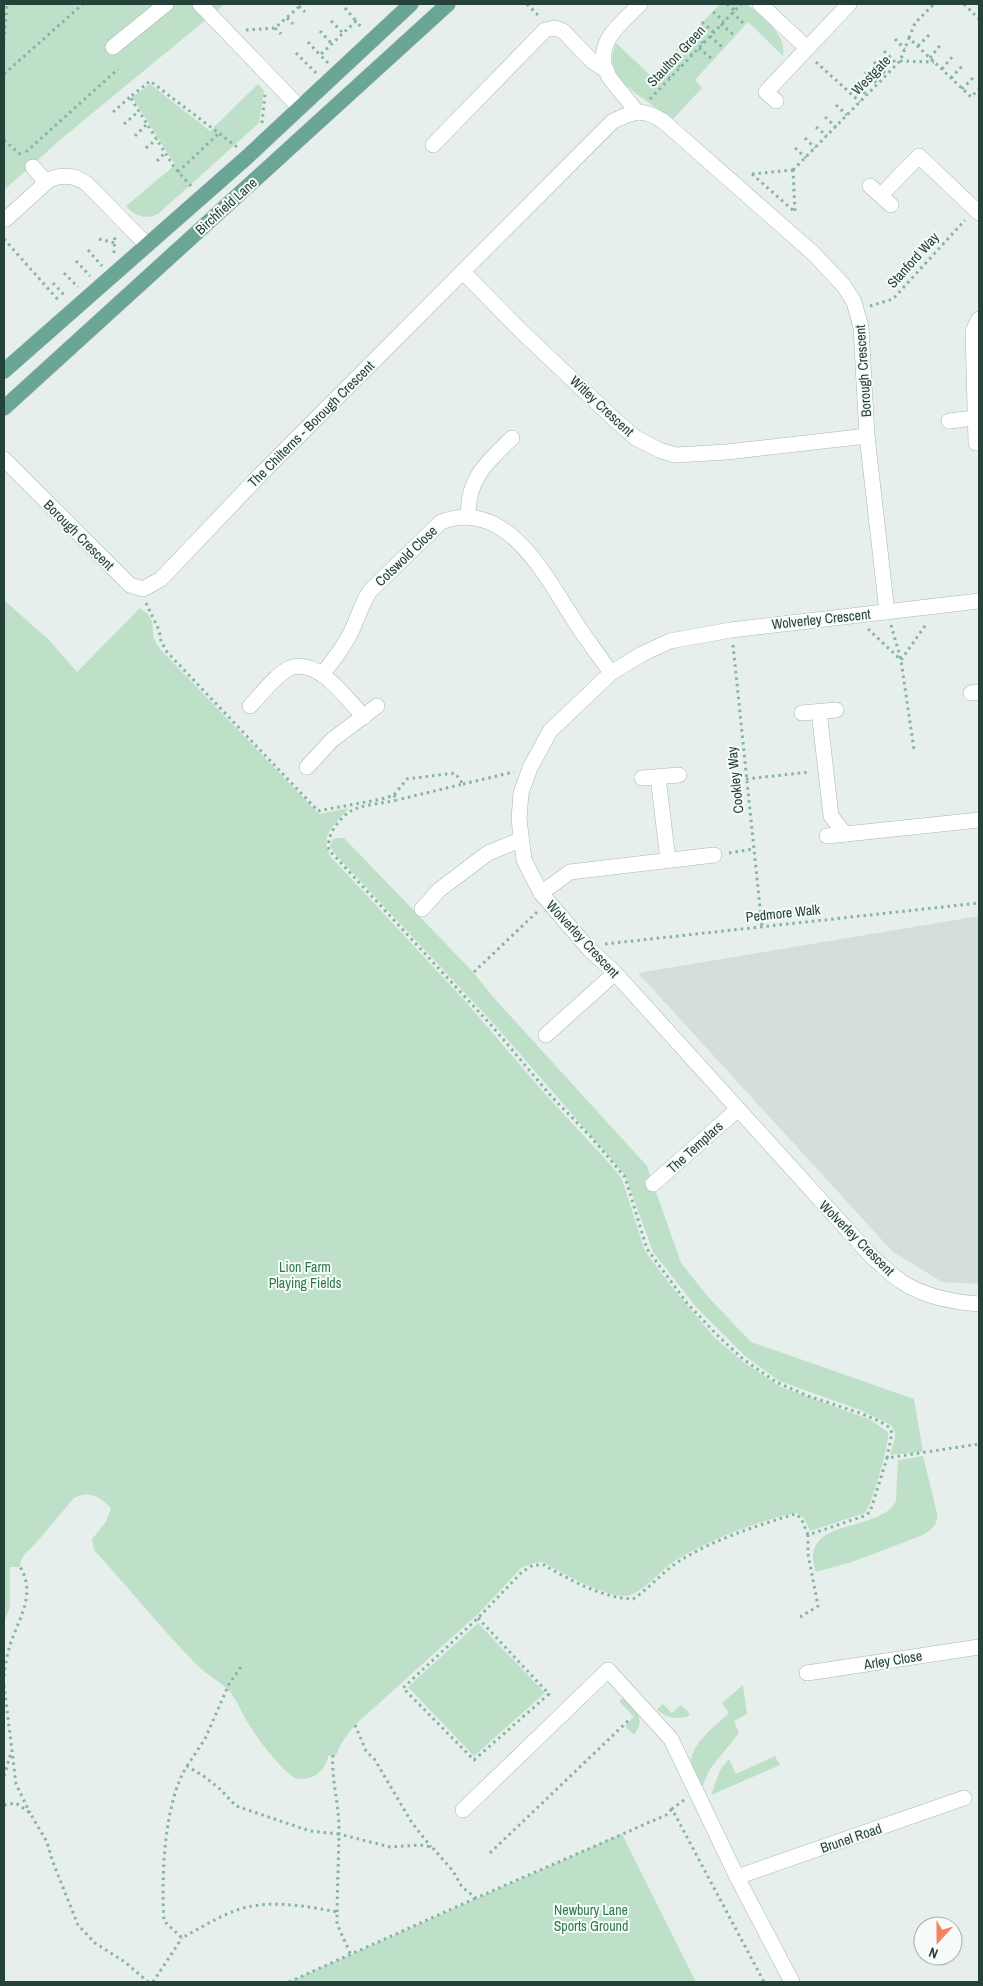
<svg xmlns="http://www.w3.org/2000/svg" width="983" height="1986" font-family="'Archivo Narrow',sans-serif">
<rect width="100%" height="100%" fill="#e6efeb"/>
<polygon fill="#d4dfda" points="979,916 979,1284 942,1282 892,1251 638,973"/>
<g fill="#bfe0c8">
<polygon points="4,4 225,4 61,139 4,190"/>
<path d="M720,4H747C762,17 787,33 783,56L748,22L695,80L702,88L673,119C658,108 617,85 613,67C611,59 613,51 616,43L651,76Z"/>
<path d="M150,84L210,131L258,84L264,91L259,123L158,214C145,220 135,216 126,206L175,165L132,97Z"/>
<path d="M4,600L49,640L77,672L140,608C156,620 151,621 154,638C155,642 159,646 160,649L319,814L349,808C336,824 318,834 331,857L466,1002L546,1095L610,1164L622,1179L645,1251L671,1286L715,1338L746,1364L781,1387L869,1419L888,1432C890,1443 872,1504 865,1513L810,1531L804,1518L796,1513C762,1519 704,1542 675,1561C661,1569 639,1598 623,1596C602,1595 561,1573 543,1562L534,1563L521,1568L479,1613L355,1725L342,1742L336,1755L328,1756C327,1770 310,1783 295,1778C289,1775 285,1770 280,1765C268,1752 257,1738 248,1723C242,1714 238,1702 231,1693C221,1681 206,1675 196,1664C160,1627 129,1588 94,1550L92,1539L106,1522L111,1508C100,1497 89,1490 74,1498L35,1544L24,1555L21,1560L20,1567H10V1607L4,1622Z"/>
<polygon points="338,838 344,838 472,971 494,998 647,1166 681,1263 710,1299 751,1342 914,1399 923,1452 890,1455 895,1437 895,1432 891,1425 860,1410 779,1381 745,1356 696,1307 653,1252 625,1175 494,1024 336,855 330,846 333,839"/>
<path d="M923,1456L937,1513C938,1525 933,1529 923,1535L852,1562L816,1572C796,1516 880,1534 896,1501L898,1460Z"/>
<polygon points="478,1623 545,1693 474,1756 408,1687"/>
<path d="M743,1685L747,1714L734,1721L739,1733L710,1769L702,1787C698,1781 691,1770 691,1762C692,1742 717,1725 729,1713L722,1703Z"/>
<path d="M623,1698C635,1709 647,1719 634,1735L625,1726L634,1717L619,1701Z"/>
<path d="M663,1704L672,1713L681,1705L690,1714L687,1717C676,1719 665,1718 657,1709Z"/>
<polygon points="775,1756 780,1765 711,1795 720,1770 729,1759 736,1774"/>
<polygon points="622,1834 696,1982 289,1982"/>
</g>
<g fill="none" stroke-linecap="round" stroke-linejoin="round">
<defs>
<g id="minor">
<polyline points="200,4 299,107"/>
<polyline points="760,4 807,48"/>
<polyline points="113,47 166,4"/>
<polyline points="776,101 766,92 849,4"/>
<path d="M637,112C630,102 613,84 608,75C592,43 621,24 640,4"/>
<polyline points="433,145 545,30 555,28 563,31 593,62 607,71"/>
<polyline points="33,167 46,182"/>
<polyline points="870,186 891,205"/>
<polyline points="881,195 919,156 979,213"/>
<path d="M6,219L49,180C62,174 75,175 87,184L147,245"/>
<polyline points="463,272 520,330 615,420 636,438 659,450 675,455 727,452 867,436"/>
<polyline points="949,421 975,418"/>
<polyline points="976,443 973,331 979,319"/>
<path d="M4,459L130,585L143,589L161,579L260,475L613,121C635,111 642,108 663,121L814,254L844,286L854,302L861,327L867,436L887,612"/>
<path d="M468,516C468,478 486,463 512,438"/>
<path d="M979,601L731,630L670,641L642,654L611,673L550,731L530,768L521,793L519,819L524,860L541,893L588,948L615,973L872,1257C882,1265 891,1275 902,1282C925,1297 952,1302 979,1304"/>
<path d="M323,673C334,660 344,647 352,630C358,617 362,603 370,591L441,522C506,497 545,575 574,620C585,638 599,655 611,673"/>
<polyline points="971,693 979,692"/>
<path d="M250,706C260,696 276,674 290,668C318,657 347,699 364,717"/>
<polyline points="819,711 831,816 845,834"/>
<polyline points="802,713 836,710"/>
<polyline points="307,767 332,740 377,706"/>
<polyline points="658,777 668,860"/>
<polyline points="642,778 679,775"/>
<polyline points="827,836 979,820"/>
<polyline points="541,893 570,872 714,855"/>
<polyline points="422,909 439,890 488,853 520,840"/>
<polyline points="546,1035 615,973"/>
<polyline points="653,1184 737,1110"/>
<polyline points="807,1673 979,1647"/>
<polyline points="463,1810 608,1670 671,1739 737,1877 792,1982"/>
<polyline points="737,1877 964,1798"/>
</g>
<g id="major">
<polyline points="4,371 246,158 411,4"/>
<polyline points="4,408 448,4"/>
</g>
</defs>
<use href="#minor" stroke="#a8b8b2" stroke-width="16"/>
<use href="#major" stroke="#c2cac8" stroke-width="16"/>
<g stroke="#86b3a5" stroke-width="3" stroke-dasharray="2.5 4" stroke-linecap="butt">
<polyline points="527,4 539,16"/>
<polyline points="727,4 734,10"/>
<polyline points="964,4 979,19"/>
<polyline points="299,6 305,12"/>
<polyline points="345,8 356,21"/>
<polyline points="713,12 724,21"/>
<polyline points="732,12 745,25"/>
<polyline points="287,18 293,24"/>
<polyline points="331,21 343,33"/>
<polyline points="702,22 713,32"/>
<polyline points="721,24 735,36"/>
<polyline points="275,28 281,34"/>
<polyline points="246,30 275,28 302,4"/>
<polyline points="320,31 332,44"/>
<polyline points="692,33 703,43"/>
<polyline points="710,36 723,48"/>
<polyline points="909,38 915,23 934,4"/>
<polyline points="895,39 905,49"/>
<polyline points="4,41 7,4"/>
<polyline points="308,42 320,55"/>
<polyline points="681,45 692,55"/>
<polyline points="918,46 930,34"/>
<polyline points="699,48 712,59"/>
<polyline points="884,51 897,64"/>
<polyline points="296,53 316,73"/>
<polyline points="669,57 680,67"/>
<polyline points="930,58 941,44"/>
<polyline points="900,61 934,62"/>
<polyline points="816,62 860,102"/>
<polyline points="874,62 887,75"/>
<polyline points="328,63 320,55 356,21 363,29"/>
<polyline points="659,68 670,78"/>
<polyline points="942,69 953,56"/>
<polyline points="865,72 878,84"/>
<polyline points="4,74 83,4"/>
<polyline points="951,78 963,65"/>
<polyline points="854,83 867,95"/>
<polyline points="962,89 975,76"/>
<polyline points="650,99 741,4"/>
<polyline points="836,105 847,115"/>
<polyline points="113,112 130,97"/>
<polyline points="825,117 836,127"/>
<polyline points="262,123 265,94"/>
<polyline points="124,124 139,111"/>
<polyline points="816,127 827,136"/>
<polyline points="135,136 147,124"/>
<polyline points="805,138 815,148"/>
<polyline points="4,140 22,156"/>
<polyline points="146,148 157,139"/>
<polyline points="795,148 806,158"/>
<polyline points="26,152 118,69"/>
<polyline points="157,161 165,153"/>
<polyline points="793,170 900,61 909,38 971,97 979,89"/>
<polyline points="178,172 219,133"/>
<polyline points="752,174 795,212 793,170"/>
<polyline points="752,174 793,170"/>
<polyline points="191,186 174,167 130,97 150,81 237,147"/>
<polyline points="4,239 60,302"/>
<polyline points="99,239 115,243"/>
<polyline points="88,250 102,266"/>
<polyline points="114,253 115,234"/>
<polyline points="76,261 90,276"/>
<polyline points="64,273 78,287"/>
<polyline points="53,283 66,297"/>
<polyline points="870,306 893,299 965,220"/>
<polyline points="146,603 159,630 161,641 167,652 318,811 382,799 394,795 407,779 455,773 463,784 397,800"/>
<polyline points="891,625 901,660 914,750"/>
<polyline points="868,629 901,660 927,623"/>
<polyline points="733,645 762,927"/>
<polyline points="746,779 810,772"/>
<polyline points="463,784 514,772"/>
<path d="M394,795L397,800C385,803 360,805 351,811C338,819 326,836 329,850L492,1026L551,1096L591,1137L625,1177L647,1249L687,1303L716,1334L743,1359L776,1382L808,1396L860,1413L879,1421L889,1427L892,1433L887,1458L979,1444"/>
<polyline points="729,853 753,849"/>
<polyline points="605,944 979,903"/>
<polyline points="474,972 537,912"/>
<polyline points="800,1617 818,1606 808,1554 808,1535 864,1516 870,1512 887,1458"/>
<path d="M478,1618L549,1694L474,1760L403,1688L478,1618L522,1572L533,1565H544C570,1580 602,1598 633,1599C650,1588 663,1571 681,1560C715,1539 756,1526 795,1514L801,1518L808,1535"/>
<path d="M4,1676C5,1666 7,1655 10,1645C18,1620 37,1594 20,1567"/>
<polyline points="4,1685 16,1784 30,1813"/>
<polyline points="355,1725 366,1751 375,1760 412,1823 431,1847"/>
<path d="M333,1755C331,1780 340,1808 339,1834L390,1847L420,1845L432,1847L453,1871L462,1887L476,1898L666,1815L672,1809"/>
<polyline points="187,1766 205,1739 229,1684 243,1664"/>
<polyline points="4,1776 11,1753"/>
<polyline points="684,1800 672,1809 764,1982"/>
<polyline points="4,1805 16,1803 30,1813 47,1842 52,1860 78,1925 95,1943 125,1962 148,1982"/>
<polyline points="490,1853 631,1718"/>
<path d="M337,1912L339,1834L310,1831L236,1806L220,1789L205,1777L187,1766C164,1802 161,1878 164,1921L182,1938C200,1928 218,1917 237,1910C268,1899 306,1906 337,1912V1924L351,1955"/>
<polyline points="153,1982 182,1938"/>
<polyline points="289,1982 476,1898"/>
</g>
<use href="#minor" stroke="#fff" stroke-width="15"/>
<use href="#major" stroke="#6aa596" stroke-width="15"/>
</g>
<g text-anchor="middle" stroke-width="4" stroke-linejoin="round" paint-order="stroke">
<g font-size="14" fill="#24423a" stroke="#f7fbf9">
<text transform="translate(676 56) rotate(-47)" y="5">Staulton Green</text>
<text transform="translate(871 75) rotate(-46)" y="5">Westgate</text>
<text transform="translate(226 206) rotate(-42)" y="5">Birchfield Lane</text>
<text transform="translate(913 260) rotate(-48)" y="5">Stanford Way</text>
<text transform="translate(863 371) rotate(-94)" y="5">Borough Crescent</text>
<text transform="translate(602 406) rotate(43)" y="5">Witley Crescent</text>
<text transform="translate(311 424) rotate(-45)" y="5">The Chilterns - Borough Crescent</text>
<text transform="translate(79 535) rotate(45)" y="5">Borough Crescent</text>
<text transform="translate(406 556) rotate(-44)" y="5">Cotswold Close</text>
<text transform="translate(821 619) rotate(-6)" y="5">Wolverley Crescent</text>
<text transform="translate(735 780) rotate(-96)" y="5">Cookley Way</text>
<text transform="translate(783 913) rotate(-6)" y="5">Pedmore Walk</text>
<text transform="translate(583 939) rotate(47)" y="5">Wolverley Crescent</text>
<text transform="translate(695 1147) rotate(-42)" y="5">The Templars</text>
<text transform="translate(857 1238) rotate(45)" y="5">Wolverley Crescent</text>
<text transform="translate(893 1660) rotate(-9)" y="5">Arley Close</text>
<text transform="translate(851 1838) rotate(-19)" y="5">Brunel Road</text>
</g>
<g font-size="14" fill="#2d7a4b" stroke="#f7fbf9">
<text x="305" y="1272">Lion Farm<tspan x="305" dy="16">Playing Fields</tspan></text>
<text x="591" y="1915">Newbury Lane<tspan x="591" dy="16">Sports Ground</tspan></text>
</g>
</g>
<rect width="983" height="1986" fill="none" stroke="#24423a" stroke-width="10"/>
<g transform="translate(938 1941) rotate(201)"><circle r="24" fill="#f7fbf9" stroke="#a3b1ad"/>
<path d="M0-4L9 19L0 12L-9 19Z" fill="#f4845f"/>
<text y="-8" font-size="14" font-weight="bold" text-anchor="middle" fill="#24423a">N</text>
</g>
</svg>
